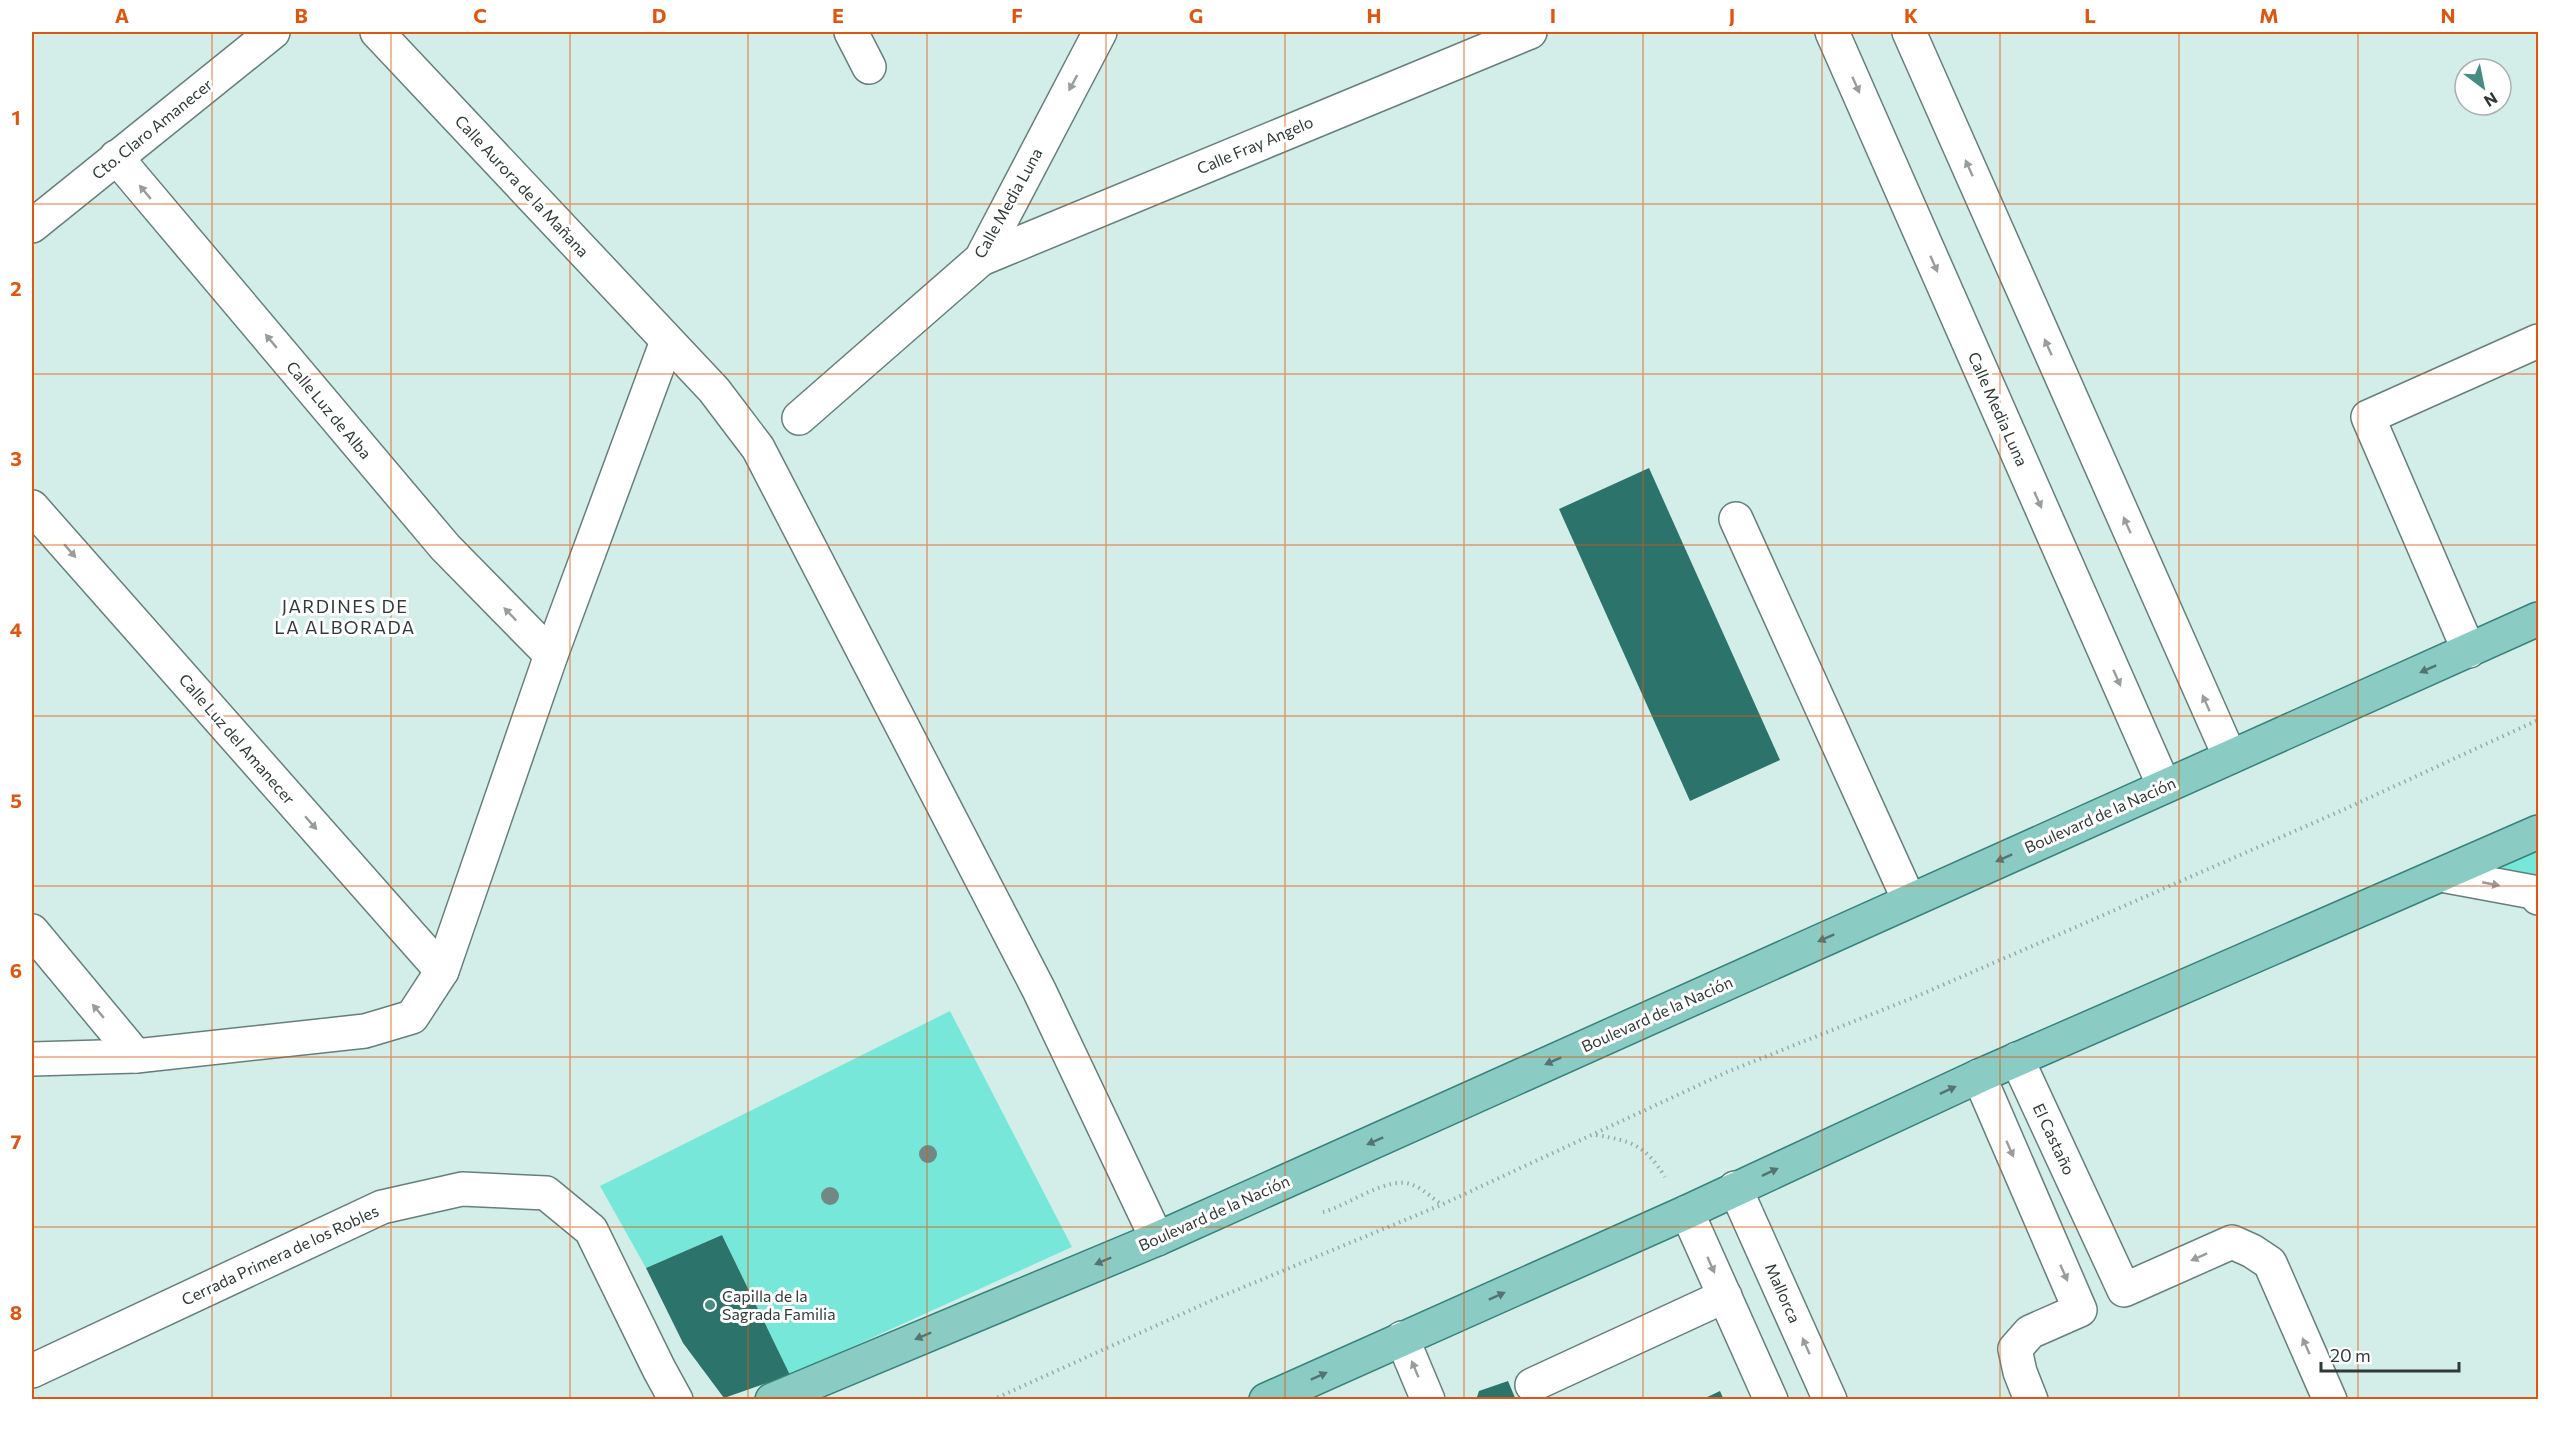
<svg xmlns="http://www.w3.org/2000/svg" width="2570" height="1431" font-family="Commissioner,sans-serif">
<rect width="100%" height="100%" fill="#d3eee9"/>
<g fill="#77e7d9">
<polygon points="2538,834 2538,895 2445,875"/>
<polygon points="950,1011 1072,1247 790,1375 722,1235 646,1268 600,1186"/>
</g>
<g fill="#2c736b">
<polygon points="1649,468 1780,760 1690,801 1559,509"/>
<polygon points="722,1235 790,1375 724,1398 683,1343 646,1268"/>
<polygon points="1508,1381 1516,1400 1476,1400 1479,1391"/>
<polygon points="1720,1391 1724,1400 1701,1400"/>
</g>
<g fill="none" stroke-linecap="round" stroke-linejoin="round">
<defs>
<g id="minor">
<polyline points="377,32 714,390 758,448 1039,990 1157,1239"/>
<polyline points="851,32 869,67"/>
<polyline points="1832,32 2164,786"/>
<polyline points="1909,32 2230,757"/>
<polyline points="116,157 445,547 551,655"/>
<polyline points="32,226 273,32"/>
<polyline points="981,259 1530,32"/>
<polyline points="799,418 981,259 1100,32"/>
<polyline points="32,507 442,971"/>
<polyline points="1736,519 1909,900"/>
<polyline points="2469,651 2368,417 2538,341"/>
<polyline points="2441,875 2533,892 2538,898"/>
<polyline points="32,931 136,1056"/>
<polyline points="32,1059 136,1056 365,1031 412,1017 442,971 551,655 667,341"/>
<polyline points="2017,1059 2124,1290 2232,1242 2252,1251 2270,1263 2330,1400"/>
<polyline points="1979,1076 2080,1310 2030,1332 2015,1349 2020,1372 2031,1400"/>
<polyline points="1735,1188 1830,1400"/>
<polyline points="1687,1212 1771,1400"/>
<polyline points="1402,1338 1428,1400"/>
<polyline points="32,1371 382,1207 462,1189 546,1193 591,1230 659,1369 676,1400"/>
<polyline points="1532,1385 1725,1296"/>
</g>
<g id="major">
<polyline points="772,1400 1157,1239 2538,619"/>
<polyline points="1266,1400 1687,1212 1979,1076 2538,832"/>
</g>
</defs>
<use href="#minor" stroke="#677f7b" stroke-width="36"/>
<use href="#major" stroke="#38827a" stroke-width="36"/>
<g stroke="#96aba7" stroke-width="4" stroke-dasharray="1.5 4.5" stroke-linecap="butt">
<path d="M1596,1135C1632,1141 1645,1145 1665,1177"/>
<path d="M1323,1212C1348,1206 1389,1174 1413,1185C1423,1189 1432,1198 1441,1204"/>
<polyline points="992,1400 1215,1299 1441,1205 1727,1072 1915,997 2083,924 2345,809 2538,720"/>
</g>
<use href="#minor" stroke="#fff" stroke-width="33"/>
<use href="#major" stroke="#8acbc4" stroke-width="33"/>
</g>
<g fill="#708985">
<circle cx="928" cy="1154" r="9"/>
<circle cx="830" cy="1196" r="9"/>
</g>
<defs><path id="oneway-solid" d="M-6-.8H1V-3.2L6.5 0L1 3.2V.8H-6Z" transform="scale(1.5)"/></defs>
<g fill="#989c9c">
<use href="#oneway-solid" transform="translate(1073 83) rotate(118)"/>
<use href="#oneway-solid" transform="translate(1856 85) rotate(66)"/>
<use href="#oneway-solid" transform="translate(1969 168) rotate(-114)"/>
<use href="#oneway-solid" transform="translate(145 192) rotate(-130)"/>
<use href="#oneway-solid" transform="translate(1934 264) rotate(66)"/>
<use href="#oneway-solid" transform="translate(271 341) rotate(-130)"/>
<use href="#oneway-solid" transform="translate(2048 347) rotate(-114)"/>
<use href="#oneway-solid" transform="translate(2038 500) rotate(66)"/>
<use href="#oneway-solid" transform="translate(2127 525) rotate(-114)"/>
<use href="#oneway-solid" transform="translate(70 551) rotate(49)"/>
<use href="#oneway-solid" transform="translate(510 614) rotate(-134)"/>
<use href="#oneway-solid" transform="translate(2117 678) rotate(66)"/>
<use href="#oneway-solid" transform="translate(2206 703) rotate(-114)"/>
<use href="#oneway-solid" transform="translate(311 823) rotate(49)"/>
<use href="#oneway-solid" transform="translate(2491 884) rotate(11)"/>
<use href="#oneway-solid" transform="translate(98 1011) rotate(-130)"/>
<use href="#oneway-solid" transform="translate(2010 1149) rotate(66)"/>
<use href="#oneway-solid" transform="translate(2199 1257) rotate(156)"/>
<use href="#oneway-solid" transform="translate(1711 1265) rotate(66)"/>
<use href="#oneway-solid" transform="translate(2064 1273) rotate(66)"/>
<use href="#oneway-solid" transform="translate(1806 1346) rotate(-114)"/>
<use href="#oneway-solid" transform="translate(2306 1346) rotate(-114)"/>
<use href="#oneway-solid" transform="translate(1415 1369) rotate(-113)"/>
</g>
<g fill="#547471">
<use href="#oneway-solid" transform="translate(2428 669) rotate(156)"/>
<use href="#oneway-solid" transform="translate(2004 858) rotate(156)"/>
<use href="#oneway-solid" transform="translate(1826 938) rotate(156)"/>
<use href="#oneway-solid" transform="translate(1553 1061) rotate(156)"/>
<use href="#oneway-solid" transform="translate(1948 1090) rotate(-25)"/>
<use href="#oneway-solid" transform="translate(1375 1141) rotate(156)"/>
<use href="#oneway-solid" transform="translate(1770 1172) rotate(-25)"/>
<use href="#oneway-solid" transform="translate(1103 1261) rotate(157)"/>
<use href="#oneway-solid" transform="translate(1497 1296) rotate(-24)"/>
<use href="#oneway-solid" transform="translate(923 1336) rotate(157)"/>
<use href="#oneway-solid" transform="translate(1319 1376) rotate(-24)"/>
</g>
<path fill="none" stroke="#df570e" stroke-width="1.5" stroke-opacity="0.55" d="M212,32V1400M391,32V1400M570,32V1400M748,32V1400M927,32V1400M1106,32V1400M1285,32V1400M1464,32V1400M1643,32V1400M1822,32V1400M2000,32V1400M2179,32V1400M2358,32V1400M32,204H2538M32,374H2538M32,545H2538M32,716H2538M32,886H2538M32,1057H2538M32,1227H2538"/>
<circle fill="#468c83" stroke="#fff" stroke-width="2" cx="710" cy="1305" r="6"/>
<g text-anchor="middle" stroke-width="6" stroke-linejoin="round" paint-order="stroke">
<g font-size="16" fill="#303a39" stroke="#fff">
<text transform="translate(152 129) rotate(-39)" y="6">Cto. Claro Amanecer</text>
<text transform="translate(1255 145) rotate(-23)" y="6">Calle Fray Angelo</text>
<text transform="translate(522 186) rotate(47)" y="6">Calle Aurora de la Mañana</text>
<text transform="translate(1008 203) rotate(-61)" y="6">Calle Media Luna</text>
<text transform="translate(1998 409) rotate(66)" y="6">Calle Media Luna</text>
<text transform="translate(329 410) rotate(50)" y="6">Calle Luz de Alba</text>
<text transform="translate(237 739) rotate(49)" y="6">Calle Luz del Amanecer</text>
<text transform="translate(2100 815) rotate(-24)" y="6">Boulevard de la Nación</text>
<text transform="translate(1657 1014) rotate(-24)" y="6">Boulevard de la Nación</text>
<text transform="translate(2054 1139) rotate(65)" y="6">El Castaño</text>
<text transform="translate(1214 1213) rotate(-24)" y="6">Boulevard de la Nación</text>
<text transform="translate(280 1255) rotate(-25)" y="6">Cerrada Primera de los Robles</text>
<text transform="translate(1783 1293) rotate(66)" y="6">Mallorca</text>
</g>
<g font-size="16" fill="#303a39" stroke="#fff" text-anchor="start">
<text x="722" y="1302">Capilla de la<tspan x="722" dy="18">Sagrada Familia</tspan></text>
</g>
<g font-size="18" letter-spacing="1.5" fill="#303a39" stroke="#fff">
<text x="345" y="613">JARDINES DE<tspan x="345" dy="21">LA ALBORADA</tspan></text>
</g>
</g>
<rect width="2570" height="1431" fill="none" stroke="#ffffff" stroke-width="66"/>
<g transform="translate(2483 87) rotate(148)"><circle r="28" fill="#ffffff" stroke="#acb0b0" stroke-width="1.5"/>
<path d="M0-4.5L10 22L0 15L-10 22Z" fill="#468c83"/>
<text y="-9" font-size="16" font-weight="bold" text-anchor="middle" fill="#303a39">N</text>
</g>
<path d="M2321 1362v9h138v-9" fill="none" stroke="#303a39" stroke-width="3"/>
<text x="2330" y="1362" font-size="18" fill="#303a39" stroke="#ffffff" stroke-width="4.5" paint-order="stroke">20 m</text>
<rect x="33" y="33" width="2504" height="1365" fill="none" stroke="#df570e" stroke-width="2"/>
<g font-size="20" text-anchor="middle" font-weight="bold" fill="#df570e">
<text x="122" y="23">A</text>
<text x="301" y="23">B</text>
<text x="480" y="23">C</text>
<text x="659" y="23">D</text>
<text x="838" y="23">E</text>
<text x="1017" y="23">F</text>
<text x="1196" y="23">G</text>
<text x="1374" y="23">H</text>
<text x="1553" y="23">I</text>
<text x="1732" y="23">J</text>
<text x="1911" y="23">K</text>
<text x="2090" y="23">L</text>
<text x="2269" y="23">M</text>
<text x="2448" y="23">N</text>
<text x="16" y="125">1</text>
<text x="16" y="296">2</text>
<text x="16" y="466">3</text>
<text x="16" y="637">4</text>
<text x="16" y="808">5</text>
<text x="16" y="978">6</text>
<text x="16" y="1149">7</text>
<text x="16" y="1320">8</text>
</g>
</svg>
